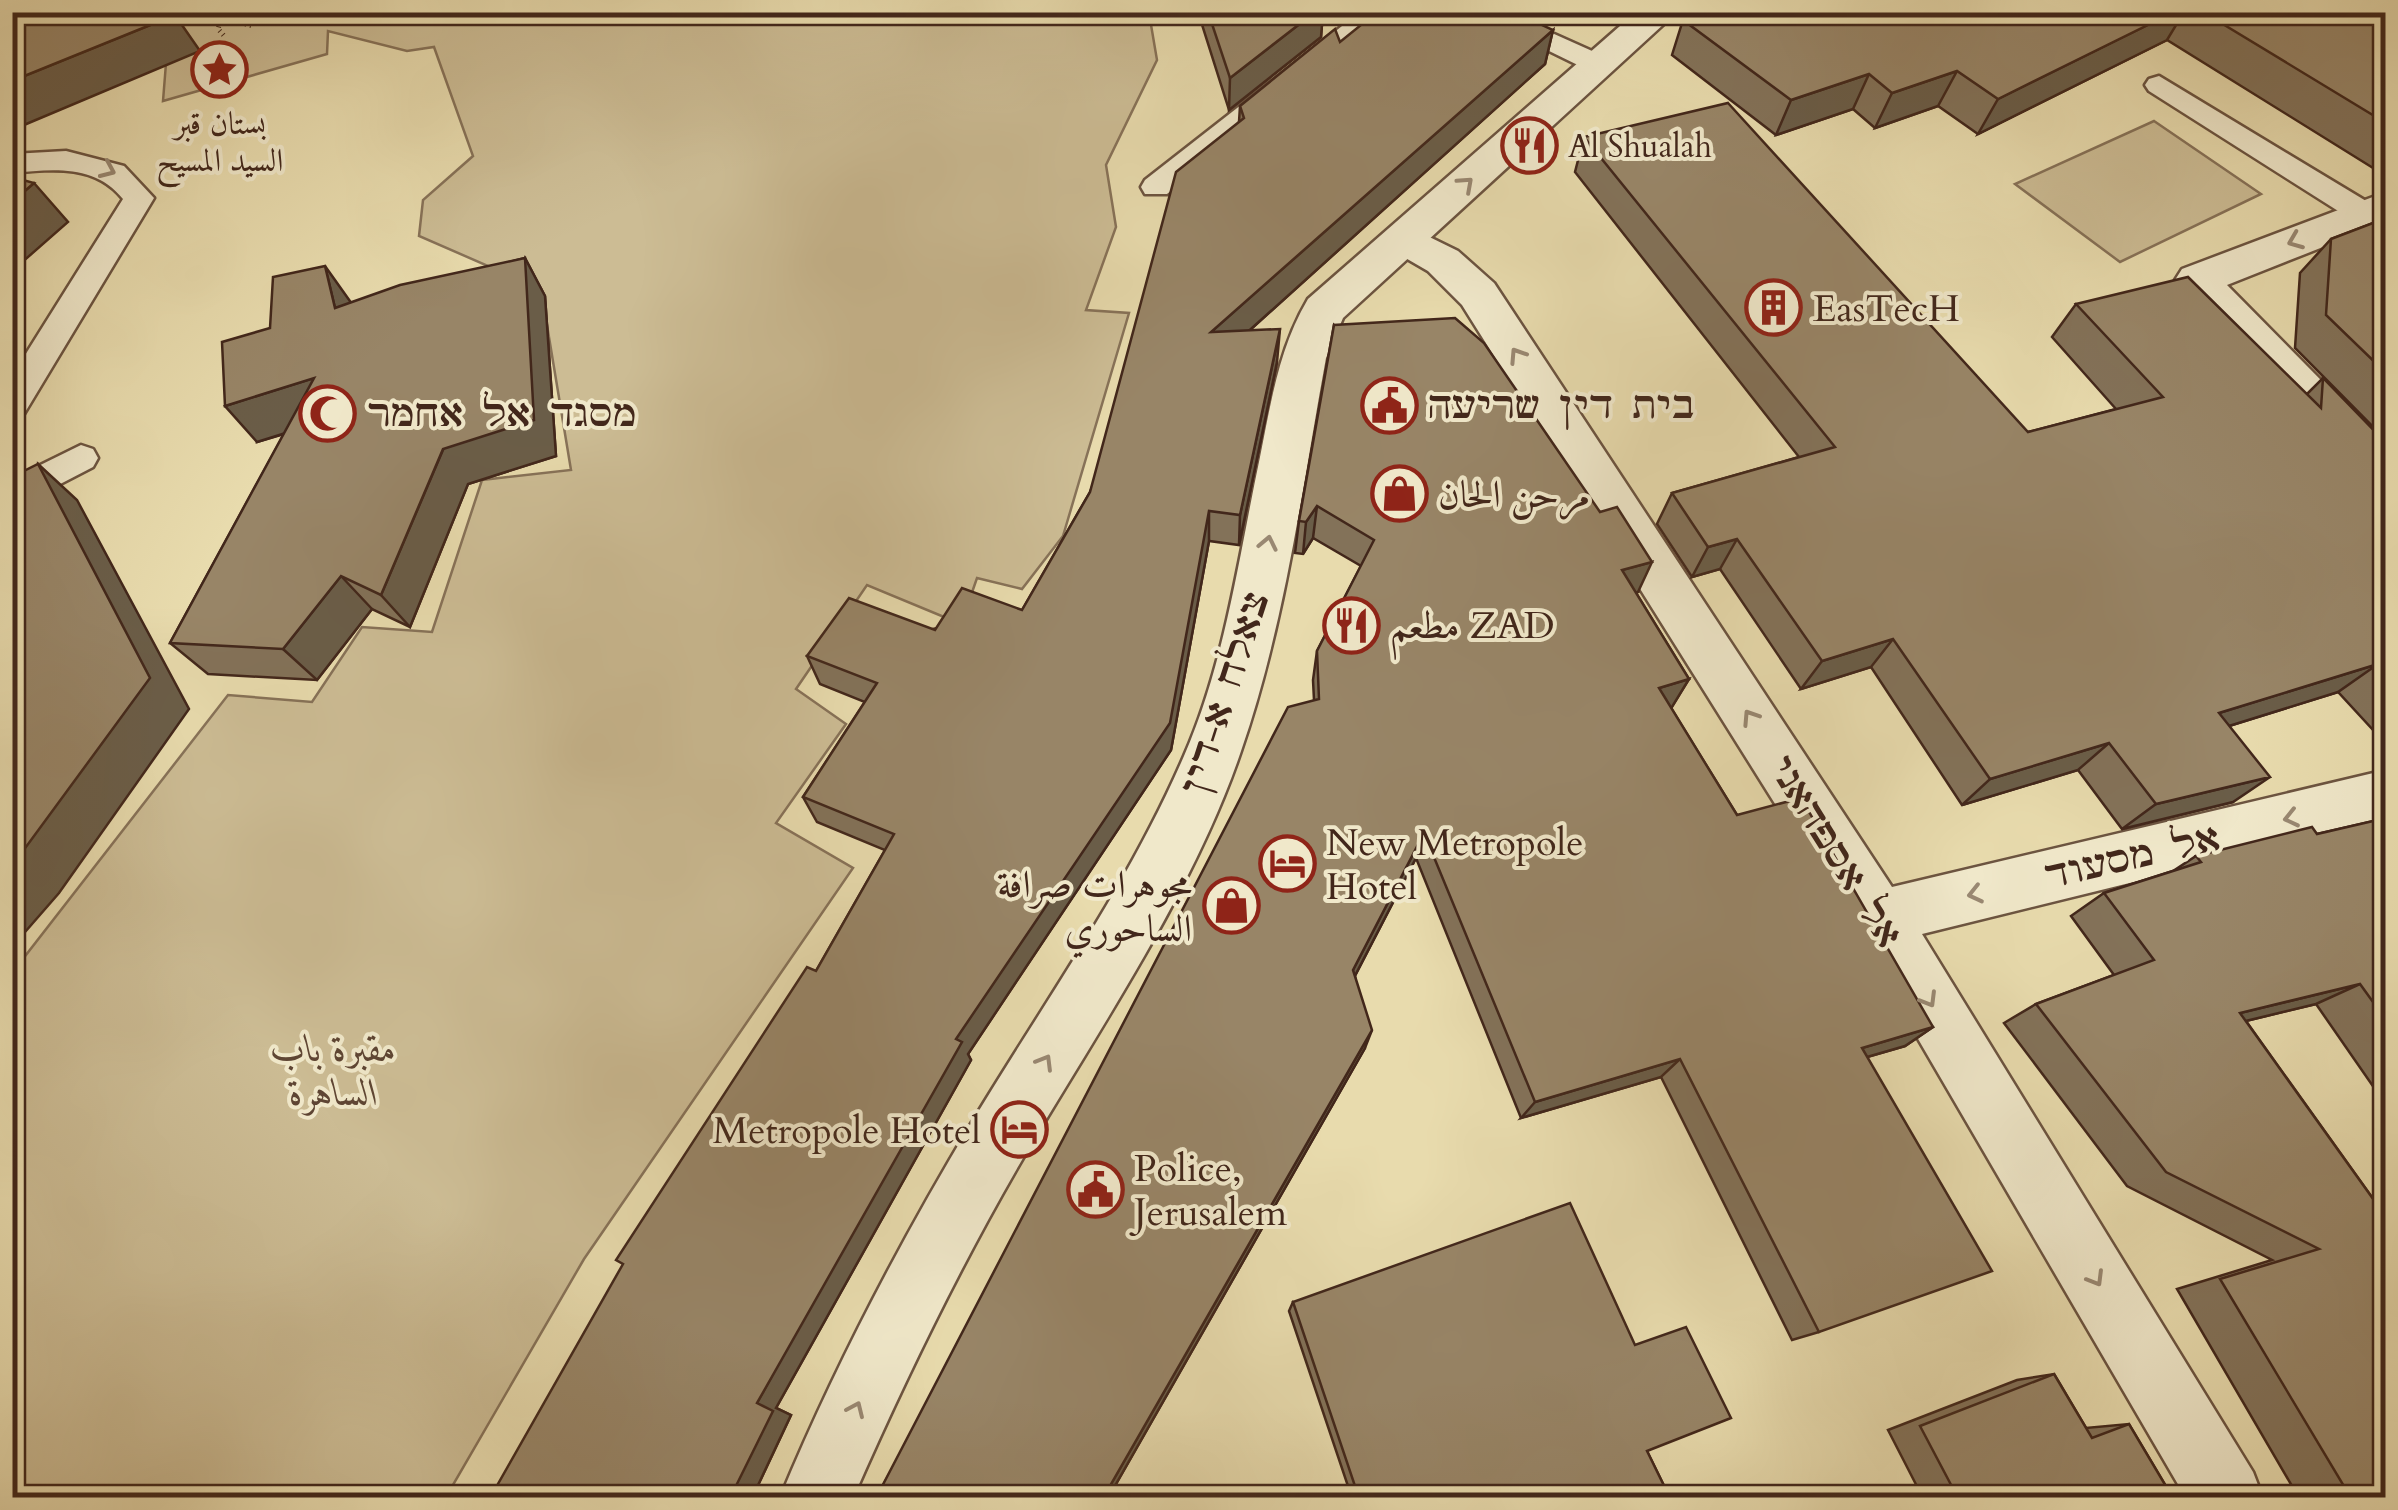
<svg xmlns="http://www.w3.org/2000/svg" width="2398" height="1510" font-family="Cardo,Amiri,'Frank Ruhl Libre',serif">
<rect width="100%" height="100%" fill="#e8dbad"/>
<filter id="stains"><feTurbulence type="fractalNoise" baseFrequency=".002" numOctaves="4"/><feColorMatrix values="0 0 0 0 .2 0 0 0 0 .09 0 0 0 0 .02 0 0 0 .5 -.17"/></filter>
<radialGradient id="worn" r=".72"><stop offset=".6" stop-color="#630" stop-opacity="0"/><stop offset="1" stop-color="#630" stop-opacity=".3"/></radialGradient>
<g fill="#ccbc94" stroke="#877258" stroke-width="2.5">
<polygon points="170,13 1149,13 1157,60 1106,165 1116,227 1086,310 1129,313 1063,536 1022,589 977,578 961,624 867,585 796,689 846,724 776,823 853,868 584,1259 446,1497 13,1497 12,973 228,695 312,702 362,627 432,632 482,480 571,470 541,289 419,236 423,200 473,156 434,47 407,51 328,31 327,54 163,101"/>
<polygon points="2154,121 2261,194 2120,262 2015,184"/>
</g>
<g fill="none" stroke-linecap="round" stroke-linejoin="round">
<defs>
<g id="service">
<polygon points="1360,12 1390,12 1167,194 1145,194 1141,187 1145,180"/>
<polygon points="1469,12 1505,12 1610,59 1614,65 1600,73 1590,71"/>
<polygon points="1597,12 1633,12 1657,27 1643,35"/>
<polygon points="2159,76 2376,207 2380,214 2376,221 2354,221 2149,91 2145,85 2149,79"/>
<path d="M66,151L124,166L154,198L24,414L12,417V376L123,199C95,164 53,169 12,173V154Z"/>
<polygon points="81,445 93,449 98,458 93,467 12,509 12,479"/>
</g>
<g id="minor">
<polygon points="2386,192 2386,222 2227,285 2386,446 2386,495 2369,490 2175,280 2182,269"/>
<polygon points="1405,225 1458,251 1494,283 1892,887 2386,770 2386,820 1922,934 2253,1472 2263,1498 2186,1498 1858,936 1462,305 1428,271 1390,249 1384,239 1390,229"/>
</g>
<path id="tertiary" d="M1636,12H1677L1343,318L1326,358C1302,489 1285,624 1241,751C1193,893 1095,1035 1019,1165C957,1272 903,1384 853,1498H780C834,1368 900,1242 972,1122C1045,1001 1128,886 1184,756C1225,663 1239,556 1260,457C1271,402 1279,348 1308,299Z"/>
</defs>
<use href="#service" stroke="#6c5440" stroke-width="5"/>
<use href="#minor" stroke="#6c5440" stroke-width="5"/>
<use href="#tertiary" stroke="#6c5440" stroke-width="5"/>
<g stroke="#42271b" stroke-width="5" stroke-dasharray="1 4" stroke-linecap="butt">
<polyline points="223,12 218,29 226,38"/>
<polyline points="221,18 253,26"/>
</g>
<use href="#service" fill="#f0e8ca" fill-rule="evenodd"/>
<use href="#minor" fill="#f0e8ca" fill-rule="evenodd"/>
<use href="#tertiary" fill="#f0e8ca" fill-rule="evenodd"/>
</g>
<g fill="#837259" stroke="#42271b" stroke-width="2.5">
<polygon points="1198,12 1323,12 1321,37 1229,110"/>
<polygon points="1691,12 2386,12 2386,176 2167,40 1978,134 1938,106 1875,128 1853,109 1776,135 1672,55 1683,20"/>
<polygon points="1553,30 1545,64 1250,330 1277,362 1239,545 1209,541 1171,750 968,1054 971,1060 776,1408 791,1415 752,1498 816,971 885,850 817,822 803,797 865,702 820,684 807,656 1022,610 1090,492 1239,122 1240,106 1340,42"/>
<polygon points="1584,137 2028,432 2116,409 2052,337 2076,304 2307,394 2323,378 2386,443 2386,744 2338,692 2229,726 2233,802 2122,829 2078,770 1962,805 1871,667 1801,689 1720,569 1692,577 1657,524 1672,493 1799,457 1575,172"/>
<polygon points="2386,218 2386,440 2295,348 2300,273 2331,239"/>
<polygon points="525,258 545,296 556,456 468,484 410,627 372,609 317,680 208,674 170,643 284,434 257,442 270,328 351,303"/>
<polygon points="1334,325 1638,592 1636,593 1689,679 1671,708 1737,815 1933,1027 1905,1046 1867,1057 1819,1332 1792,1340 1661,1077 1521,1118 1416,858 1355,976 1365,1048 1108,1498 876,1498 1314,700 1313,680 1317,651 1361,566 1313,538 1303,554 1295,553 1299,521"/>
<polygon points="2386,818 2386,1105 2316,1004 2246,1021 2386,1217 2386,1498 2299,1498 2177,1289 2272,1260 2127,1186 2004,1023 2036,1004 2114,975 2071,916 2104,893 2173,871 2196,856 2317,834"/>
<polygon points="1293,1302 1647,1451 1670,1498 1352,1498 1289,1311"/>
<polygon points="2054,1374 2086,1428 2129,1424 2173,1498 1923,1498 1888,1430 2017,1380"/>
</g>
<g fill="#6a5d48" stroke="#42271b" stroke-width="2.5">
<polygon points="1315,12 1323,12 1321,37 1229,110 1230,78"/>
<polygon points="2174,12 2184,12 2167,40 1978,134 1998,99"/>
<polygon points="175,15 200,51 12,130 12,81"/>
<polygon points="1553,30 1545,64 1211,365 1211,332"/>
<polygon points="1957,71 1938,106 1875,128 1892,93"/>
<polygon points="1869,74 1853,109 1776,135 1791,100"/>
<polygon points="34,183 68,222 12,271 12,202"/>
<polygon points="525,258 545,296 556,456 468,484 410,627 381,595"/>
<polygon points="325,266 352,304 335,308"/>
<polygon points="1280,329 1277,362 1239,545 1240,515"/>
<polygon points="314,378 343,415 257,442 225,406"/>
<polygon points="38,464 77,500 189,709 59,893 12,947 12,866"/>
<polygon points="1317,506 1313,538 1303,554 1306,522"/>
<polygon points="1209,511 1209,541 1171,750 968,1054 971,1060 776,1408 791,1415 752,1498 730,1498 757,1403 956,1039"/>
<polygon points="1737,539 1720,569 1692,577 1708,547"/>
<polygon points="1652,562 1638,592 1608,601 1622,570"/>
<polygon points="341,576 372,609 317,680 283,649"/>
<polygon points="1893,639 1871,667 1801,689 1822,661"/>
<polygon points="2378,664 2338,692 2184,740 2219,713"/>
<polygon points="1689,679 1672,707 1643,716 1659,688"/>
<polygon points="2109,743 2078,770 1962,805 1990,779"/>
<polygon points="2270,777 2233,802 2122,829 2156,804"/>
<polygon points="1424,833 1416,858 1347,991 1353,970"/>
<polygon points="2360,984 2316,1004 2200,1032 2240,1013"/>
<polygon points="1933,1027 1905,1046 1836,1066 1862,1048"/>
<polygon points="1372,1030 1365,1048 1108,1498 1103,1498"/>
<polygon points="1680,1059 1661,1077 1521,1118 1535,1102"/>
</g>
<g fill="#988567" stroke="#42271b" stroke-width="2.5">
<polygon points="12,12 173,12 175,15 12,81"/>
<polygon points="1208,12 1315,12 1230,78"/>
<polygon points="1377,12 1514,12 1553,30 1211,332 1280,329 1240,515 1209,511 1170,723 956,1039 962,1042 757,1403 773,1411 730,1498 490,1498 623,1264 616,1260 807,967 816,971 894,834 803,797 877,683 807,656 849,598 935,630 962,588 1022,610 1090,492 1176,172 1244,118 1240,106 1335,29 1340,42"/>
<polygon points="1691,12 2174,12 1998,99 1957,71 1892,93 1869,74 1791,100 1683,20"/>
<polygon points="2203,12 2386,12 2386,123"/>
<polygon points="1728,103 2028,432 2163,397 2076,304 2188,277 2321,408 2323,378 2386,443 2386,672 2378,664 2219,713 2270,777 2156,804 2109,743 1990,779 1893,639 1822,661 1737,539 1708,547 1672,493 1835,447 1584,137"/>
<polygon points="12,177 34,183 12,202"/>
<polygon points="2386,218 2386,373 2326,315 2331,239"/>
<polygon points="525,258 534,420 443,449 381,595 341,576 283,649 170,643 314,378 225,406 222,342 270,328 273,277 325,266 335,308 400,285"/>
<polygon points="1455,318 1484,343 1600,512 1617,507 1652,562 1622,570 1689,679 1659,688 1737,815 1801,798 1933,1027 1862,1048 1992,1271 1819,1332 1680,1059 1535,1102 1424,833 1353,970 1372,1030 1103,1498 876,1498 1288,707 1319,699 1317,651 1374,540 1317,506 1306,522 1299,521 1334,325"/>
<polygon points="38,464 150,678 12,866 12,707 18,698 12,688 12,477"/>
<polygon points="2386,818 2386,1020 2360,984 2240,1013 2386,1217 2386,1498 2351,1498 2220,1279 2319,1249 2166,1172 2036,1004 2154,960 2104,893 2201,862 2196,856 2312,827 2317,834"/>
<polygon points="1570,1203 1635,1345 1686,1327 1731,1418 1647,1451 1670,1498 1359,1498 1293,1302"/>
<polygon points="2054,1374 2092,1438 2129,1424 2173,1498 1958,1498 1920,1426"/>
</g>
<defs><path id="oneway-chevron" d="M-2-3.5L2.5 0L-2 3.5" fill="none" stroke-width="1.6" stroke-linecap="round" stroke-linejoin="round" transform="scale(2.5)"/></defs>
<g stroke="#998872">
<use href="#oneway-chevron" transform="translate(108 170) rotate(24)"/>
<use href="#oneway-chevron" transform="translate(1466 184) rotate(-42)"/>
<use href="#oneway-chevron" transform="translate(2295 241) rotate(158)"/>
<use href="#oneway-chevron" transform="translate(1517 355) rotate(-123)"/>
<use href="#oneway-chevron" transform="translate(1268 543) rotate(-78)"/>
<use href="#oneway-chevron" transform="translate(1750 717) rotate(-123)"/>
<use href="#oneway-chevron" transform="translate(2291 818) rotate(167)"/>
<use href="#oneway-chevron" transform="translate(1975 894) rotate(167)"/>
<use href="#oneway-chevron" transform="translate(1929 1000) rotate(59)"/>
<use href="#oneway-chevron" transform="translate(1045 1062) rotate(-59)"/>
<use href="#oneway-chevron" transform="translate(2096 1279) rotate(59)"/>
<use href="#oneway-chevron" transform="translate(856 1409) rotate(-66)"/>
</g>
<defs>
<symbol id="sight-ring" viewBox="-11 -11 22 22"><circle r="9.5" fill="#f0e8ca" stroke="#8f2418" stroke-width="1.5"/><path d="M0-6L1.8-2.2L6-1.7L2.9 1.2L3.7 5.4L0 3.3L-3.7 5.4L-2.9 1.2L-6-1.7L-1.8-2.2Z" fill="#8f2418"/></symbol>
<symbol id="restaurant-ring" viewBox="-11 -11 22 22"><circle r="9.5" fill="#f0e8ca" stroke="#8f2418" stroke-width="1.5"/><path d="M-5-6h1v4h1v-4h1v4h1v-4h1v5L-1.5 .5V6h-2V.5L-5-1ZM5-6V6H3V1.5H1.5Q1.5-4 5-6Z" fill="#8f2418"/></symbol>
<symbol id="building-ring" viewBox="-11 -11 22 22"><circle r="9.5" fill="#f0e8ca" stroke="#8f2418" stroke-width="1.5"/><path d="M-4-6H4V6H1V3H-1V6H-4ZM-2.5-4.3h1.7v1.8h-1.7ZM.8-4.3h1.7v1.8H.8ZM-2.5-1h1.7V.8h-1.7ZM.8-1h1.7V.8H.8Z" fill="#8f2418"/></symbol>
<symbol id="civic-ring" viewBox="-11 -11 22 22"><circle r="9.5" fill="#f0e8ca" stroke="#8f2418" stroke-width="1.5"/><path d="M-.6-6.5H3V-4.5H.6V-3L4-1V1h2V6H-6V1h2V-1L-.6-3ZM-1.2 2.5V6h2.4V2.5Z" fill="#8f2418"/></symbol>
<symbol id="mosque-ring" viewBox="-11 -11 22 22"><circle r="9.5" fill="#f0e8ca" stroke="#8f2418" stroke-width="1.5"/><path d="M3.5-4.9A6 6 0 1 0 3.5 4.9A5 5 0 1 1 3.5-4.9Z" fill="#8f2418"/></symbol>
<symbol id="shop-ring" viewBox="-11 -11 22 22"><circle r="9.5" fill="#f0e8ca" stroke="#8f2418" stroke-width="1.5"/><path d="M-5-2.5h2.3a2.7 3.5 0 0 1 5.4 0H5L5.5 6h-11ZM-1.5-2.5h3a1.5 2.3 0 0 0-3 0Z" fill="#8f2418"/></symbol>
<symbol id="hotel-ring" viewBox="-11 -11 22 22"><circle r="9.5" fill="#f0e8ca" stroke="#8f2418" stroke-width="1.5"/><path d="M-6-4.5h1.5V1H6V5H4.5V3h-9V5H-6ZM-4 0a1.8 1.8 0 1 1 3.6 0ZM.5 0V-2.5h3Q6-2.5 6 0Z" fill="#8f2418"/></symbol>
</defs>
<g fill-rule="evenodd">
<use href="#sight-ring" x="188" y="38" width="63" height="63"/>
<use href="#restaurant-ring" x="1498" y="114" width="63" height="63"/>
<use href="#building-ring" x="1742" y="276" width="63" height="63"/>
<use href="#civic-ring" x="1358" y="374" width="63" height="63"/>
<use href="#mosque-ring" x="296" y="382" width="63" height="63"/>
<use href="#shop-ring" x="1368" y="462" width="63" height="63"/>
<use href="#restaurant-ring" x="1320" y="594" width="63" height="63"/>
<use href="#hotel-ring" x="1256" y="832" width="63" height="63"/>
<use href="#shop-ring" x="1200" y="874" width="63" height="63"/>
<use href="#hotel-ring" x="988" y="1098" width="63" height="63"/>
<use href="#civic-ring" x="1064" y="1158" width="63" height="63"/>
</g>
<g text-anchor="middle" stroke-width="8" stroke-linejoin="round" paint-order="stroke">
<g font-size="32" fill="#42271b" stroke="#f0e8ca">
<text x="220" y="134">بستان قبر<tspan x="220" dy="37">السيد المسيح</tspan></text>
<text x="1568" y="157" text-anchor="start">Al Shualah</text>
</g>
<g font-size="38" fill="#42271b" stroke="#f0e8ca" text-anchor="start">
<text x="1813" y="321">EasTecH</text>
<text x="1428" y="418">בית דין שריעה</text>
<text x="367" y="426">מסגד אל אחמר</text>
<text x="1438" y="507">مرحن الحان</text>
<text x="1390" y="638">مطعم ZAD</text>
<text x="1326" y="855">New Metropole<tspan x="1326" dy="44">Hotel</tspan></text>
<text x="1192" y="897" text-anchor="end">مجوهرات صرافة<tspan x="1192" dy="44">الساحوري</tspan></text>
<text x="981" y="1143" text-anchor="end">Metropole Hotel</text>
<text x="1134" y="1181">Police,<tspan x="1134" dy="44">Jerusalem</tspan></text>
</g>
<g font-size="38" fill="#42271b" stroke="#f0e8ca">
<text transform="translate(1224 693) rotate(-72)" y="13">צאלח א-דין</text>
<text transform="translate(1836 851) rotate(58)" y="13">אל אספהאני</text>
<text transform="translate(2132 856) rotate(-13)" y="13">אל מסעוד</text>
</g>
<g font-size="38" font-style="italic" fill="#5e4533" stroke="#f0e8ca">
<text x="334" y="1061">مقبرة باب<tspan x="334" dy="44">الساهرة</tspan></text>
</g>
</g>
<rect width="2398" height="1510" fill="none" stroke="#e8dbad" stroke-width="50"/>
<rect x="15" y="15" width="2368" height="1480" fill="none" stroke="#42271b" stroke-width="5"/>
<rect x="25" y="25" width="2348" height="1460" fill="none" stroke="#42271b" stroke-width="2.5"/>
<rect width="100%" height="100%" filter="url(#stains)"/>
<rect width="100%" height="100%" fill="url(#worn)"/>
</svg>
